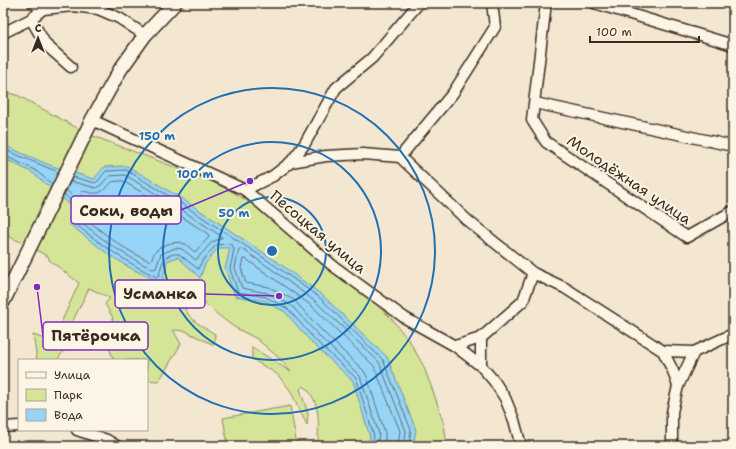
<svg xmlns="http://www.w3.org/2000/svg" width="736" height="449" font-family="'Shantell Sans',sans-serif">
<rect width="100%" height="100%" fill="#f4e7d2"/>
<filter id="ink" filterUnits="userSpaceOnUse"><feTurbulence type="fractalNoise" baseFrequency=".025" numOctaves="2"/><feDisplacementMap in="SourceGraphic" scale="8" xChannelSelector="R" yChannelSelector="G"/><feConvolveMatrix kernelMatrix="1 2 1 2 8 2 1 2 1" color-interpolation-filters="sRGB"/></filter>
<g filter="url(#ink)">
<g fill="#d5e598" stroke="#88885b">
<path d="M3,91L19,96L88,134L211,181L233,192L258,208L304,245L366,294L391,318L410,342L423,365L434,394L444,424L447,446H318C318,423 322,403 304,386L300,389L308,414L307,425L290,390L277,374L252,359V347L291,372L279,358L257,339L234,327L213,311L203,301L183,299C183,317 202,326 215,334L214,345L185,331L173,330L181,344L159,381L147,380V360H114C106,343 107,337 113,318L105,304L110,298L89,288L63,341V352L57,360H37L33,335L45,339L55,336L79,283L49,260V257L21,242L3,234Z"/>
<polygon points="290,406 297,446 228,446 223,418"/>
</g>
<polygon fill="#96d5f7" stroke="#7291a0" points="3,145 52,166 94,179 104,167 127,166 181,198 276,261 322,295 387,357 416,430 413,446 368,446 370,437 353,381 312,343 285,312 265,301 235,296 225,269 230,248 218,248 205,264 200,278 178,257 167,261 162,283 132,269 108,254 69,224 73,207 33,173 3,158"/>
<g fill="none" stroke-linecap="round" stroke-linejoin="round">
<g stroke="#5f6e75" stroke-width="1">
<polyline points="3,149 58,172"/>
<polyline points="3,155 35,170 52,184"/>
<polyline points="73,177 95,183 98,181 106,171 126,170 179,202 273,264 320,298 383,360 411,430 409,446"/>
<path d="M123,181L173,211L208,234L209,237L195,252C191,250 189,246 185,244C177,240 163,244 157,250C153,253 153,258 150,261C127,252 106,235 86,219L88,204L81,193L83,191C99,195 101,194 112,182Z"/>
<path d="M66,190L81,203L82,208L80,221C103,240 126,257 153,269L156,268L161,254L175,248L182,249L196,260L212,242L222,238L221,236L176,206L125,175L109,176L101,185L96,188L70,181"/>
<path d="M64,194L77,206L74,223C102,245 125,262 157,277L159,276C162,263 163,253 179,254L198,269L202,261L216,245L229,244L232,245L234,249L230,269L238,292L266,297L288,309L315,340L356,378L374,436L372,446"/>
<polyline points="377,446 379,434 360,376 319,336 291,305 267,293 242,288 235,268 239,249 242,249 270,268 316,302 379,362 406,431 404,446"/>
<polyline points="383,446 385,439 385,433 367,377 364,371 323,332 294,300 269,287 246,283 241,268 243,259 246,259 312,306 374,366 400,431 398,446"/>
</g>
<defs>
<g id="minor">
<polyline points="33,3 43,9 73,6 98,9 119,18 145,35"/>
<polyline points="546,3 532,120 546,142 687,237 733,211"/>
<polyline points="594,3 733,45"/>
<polyline points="31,19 46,45 71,67"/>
<polyline points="3,33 31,19 43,9"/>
<polyline points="535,103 733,146"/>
<polyline points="92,120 245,190 332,265 405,318 455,346 481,366 494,381 505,398 514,420 521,446"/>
<polyline points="400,157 468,221 533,273 565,288 663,351 673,371 678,386 672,412 672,446"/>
<polyline points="291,162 326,156 363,154 400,157 453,93 495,27 492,3"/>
<polyline points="245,190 273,176 291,162 304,145 336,88 372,58 419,3"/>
<polyline points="455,346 481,338 523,301 533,273"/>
<polyline points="663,351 694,352"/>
<polyline points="481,366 481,338"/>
<polyline points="678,386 694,352 733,334"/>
<polyline points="3,427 19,426"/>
<polyline points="77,430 107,440 117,446"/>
</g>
<polyline id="major" points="3,302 92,120 120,70 145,35 175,3"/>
</defs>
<use href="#minor" stroke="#3b2a1e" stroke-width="13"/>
<use href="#major" stroke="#3b2a1e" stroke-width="16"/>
<use href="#minor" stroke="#fcf5e5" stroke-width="10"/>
<use href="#major" stroke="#fcf5e5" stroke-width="13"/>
</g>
</g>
<g fill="none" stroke="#1f6fb2" stroke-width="2">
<circle cx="272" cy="251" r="54"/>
<circle cx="272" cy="251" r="109"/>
<circle cx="272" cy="251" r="163"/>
</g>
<g text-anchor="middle" stroke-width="4" stroke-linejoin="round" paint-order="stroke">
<g font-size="15" fill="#3b2a1e" stroke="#fcf5e5">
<text transform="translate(629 180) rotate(34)" y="5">Молодёжная улица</text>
<text transform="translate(318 232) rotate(40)" y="5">Песоцкая улица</text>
</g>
</g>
<circle cx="272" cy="251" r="6" fill="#1f6fb2" stroke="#fcf5e5" stroke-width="2"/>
<g font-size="12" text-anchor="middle" font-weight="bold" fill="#1f6fb2" stroke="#fcf5e5" stroke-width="4" stroke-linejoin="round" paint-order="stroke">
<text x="157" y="140">150 m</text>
<text x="195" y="178">100 m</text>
<text x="234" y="217">50 m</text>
</g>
<path fill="none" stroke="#7b2cbf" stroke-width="1.5" d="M250 181L181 210M279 296L205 294M37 287L43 336"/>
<g fill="#7b2cbf" stroke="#fcf5e5" stroke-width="1.5">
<circle cx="250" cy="181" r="4"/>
<circle cx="279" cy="296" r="4"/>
<circle cx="37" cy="287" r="4"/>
</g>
<g fill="#fcf5e5" stroke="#7b2cbf" stroke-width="1.5">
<rect x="71" y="196" width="110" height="28" rx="4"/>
<rect x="115" y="280" width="90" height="28" rx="4"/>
<rect x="43" y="322" width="105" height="28" rx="4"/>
</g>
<g font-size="16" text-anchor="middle" font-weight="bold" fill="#3b2a1e">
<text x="126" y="216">Соки, воды</text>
<text x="160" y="299">Усманка</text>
<text x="96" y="341">Пятёрочка</text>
</g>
<rect width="736" height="449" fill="none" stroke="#fcf5e5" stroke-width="16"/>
<rect x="8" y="8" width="720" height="433" fill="none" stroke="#3b2a1e" stroke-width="1.5" filter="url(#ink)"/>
<rect x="18" y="359" width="130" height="72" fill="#fcf5e5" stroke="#afa495"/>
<rect x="26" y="372" width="20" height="6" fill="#fcf5e5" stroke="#afa495"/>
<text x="54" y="379" font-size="12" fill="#3b2a1e">Улица</text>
<rect x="26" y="389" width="20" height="12" fill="#d5e598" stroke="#afa495"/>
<text x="54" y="399" font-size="12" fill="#3b2a1e">Парк</text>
<rect x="26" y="409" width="20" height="12" fill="#96d5f7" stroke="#afa495"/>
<text x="54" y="419" font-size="12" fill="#3b2a1e">Вода</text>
<g transform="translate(38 38)" stroke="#fcf5e5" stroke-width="3" paint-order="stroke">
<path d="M0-3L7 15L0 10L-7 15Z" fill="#3b2a1e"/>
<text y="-6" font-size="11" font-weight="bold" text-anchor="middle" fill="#3b2a1e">С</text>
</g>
<path d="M590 36v6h109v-6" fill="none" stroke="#3b2a1e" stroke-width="2"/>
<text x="596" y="36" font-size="12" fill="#3b2a1e" stroke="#fcf5e5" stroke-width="3" paint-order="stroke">100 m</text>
</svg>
